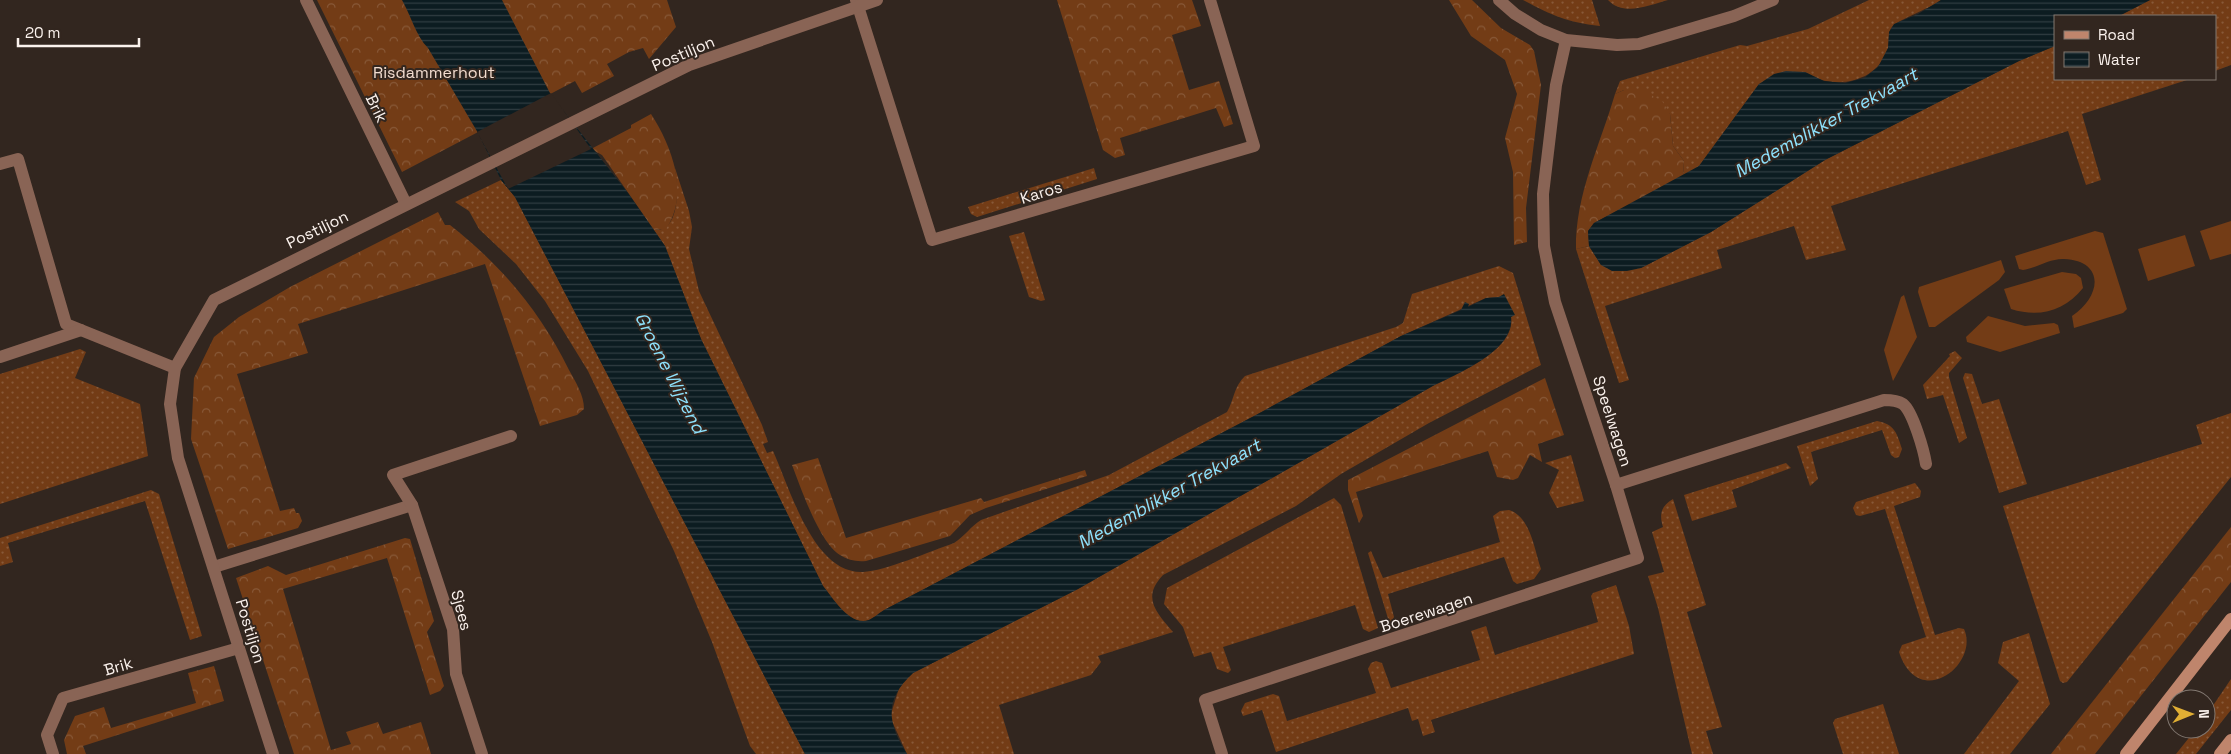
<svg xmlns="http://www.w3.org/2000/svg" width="2231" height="754" font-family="'Space Grotesk',sans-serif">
<defs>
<pattern id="grass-dots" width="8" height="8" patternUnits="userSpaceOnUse" patternTransform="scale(1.25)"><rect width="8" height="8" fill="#733c16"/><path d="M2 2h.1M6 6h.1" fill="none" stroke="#885938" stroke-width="1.8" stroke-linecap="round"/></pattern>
<pattern id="forest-crowns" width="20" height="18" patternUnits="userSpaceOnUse" patternTransform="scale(1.25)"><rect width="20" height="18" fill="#733c16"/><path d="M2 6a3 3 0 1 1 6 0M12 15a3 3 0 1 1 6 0" fill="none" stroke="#885938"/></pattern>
<pattern id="water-rules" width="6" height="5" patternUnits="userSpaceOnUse" patternTransform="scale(1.25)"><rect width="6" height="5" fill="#0c1c21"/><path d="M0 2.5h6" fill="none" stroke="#303d42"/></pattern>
</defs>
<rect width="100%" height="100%" fill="#32261f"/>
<g fill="url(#grass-dots)">
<path d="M1523,0H1592L1600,26C1566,22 1553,16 1523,0Z"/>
<path d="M1608,0H1668C1649,5 1624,17 1608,0Z"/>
<path d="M1869,0H1941C1929,9 1900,19 1893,26C1887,32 1890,40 1888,48C1880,75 1852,86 1826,81C1819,80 1811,75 1805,72L1759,84L1699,166L1683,177L1684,161L1673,146L1670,114L1624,90L1615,94L1620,81L1740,45L1747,46L1808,29Z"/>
<polygon points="2150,0 2231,0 2231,65 2215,71 2215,16 2119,16"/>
<polygon points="2055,46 2055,79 2190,79 2082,114 2101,180 2086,185 2068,131 1831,206 1846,250 1806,260 1794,226 1717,250 1722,268 1605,306 1629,380 1619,383 1576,249 1589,246 1601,265 1641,268 1711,232 1825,160 2019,61"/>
<path d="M674,165L689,211L692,227L689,249L699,291L762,425L768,442L763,444L767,453L773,451C790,488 813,574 863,572C885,571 931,551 954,543C965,536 971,526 981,520L1109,475L1227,412C1234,400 1234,386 1245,376L1396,327L1403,323L1412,294L1499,266L1513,273L1541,365L1429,423L1341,474L1296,506L1163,575C1141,598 1157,613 1173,632L1098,656L1101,662L1091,675L999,705L1014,754H907L890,717L900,685L913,673L1078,589L1431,387C1456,374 1516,351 1511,317L1514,314L1503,295L1499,297L1486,298L1401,336L1256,415L886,609C880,612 874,618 869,620C850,628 833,598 823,586L701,339L665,246L654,230C682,232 678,182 674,165Z"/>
<polygon points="1094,168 1097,179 977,217 971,214 968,207"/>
<polygon points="501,180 515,197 805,754 756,754 750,746 712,642 674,551 588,371 545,301 516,264 479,229 469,211 455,202"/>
<polygon points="1024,232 1045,300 1041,301 1029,297 1009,236"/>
<polygon points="80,349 86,352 75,378 140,404 148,456 0,504 0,374"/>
<polygon points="1955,351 1962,358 1949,373 1949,377 1967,438 1959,443 1943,395 1927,399 1923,385 1950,356 1949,354"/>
<polygon points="1965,373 1972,374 1982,404 1999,399 2027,484 1999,493 1963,378"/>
<polygon points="2231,413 2231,477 2067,682 2063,683 2060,681 2003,506 2202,444 2196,425"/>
<path d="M1877,421C1895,424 1897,434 1902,449L1899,457L1895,458L1891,455L1882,430L1811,452L1818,479L1810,486L1797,446Z"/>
<polygon points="1571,455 1584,501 1557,508 1549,493 1559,470 1545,463"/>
<polygon points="1786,463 1791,468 1732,490 1737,507 1692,521 1684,495"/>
<path d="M1915,483L1921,491L1920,497L1894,506L1935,635L1959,628L1964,629C1980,664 1919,712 1899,652L1902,645L1926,637L1885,509L1860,516L1856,515L1853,508L1856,502Z"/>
<polygon points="151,490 159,494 202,636 190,640 145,501 8,543 13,562 0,566 0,538"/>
<polygon points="1334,498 1341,505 1378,628 1369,632 1363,629 1355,605 1223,647 1231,670 1228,673 1217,669 1211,652 1194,657 1183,627 1164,604 1167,588"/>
<path d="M1673,499L1706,605L1687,612L1722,727L1706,731L1713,754H1692L1658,608L1648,576L1664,572L1652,532L1663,527C1659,514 1661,506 1673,499Z"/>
<path d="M1509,510C1531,517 1534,549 1541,569L1534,579L1517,584L1513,581L1504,557L1388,594L1394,617L1390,625L1368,553L1371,551L1383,578L1500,542L1493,516L1500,511Z"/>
<polygon points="1616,585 1629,626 1634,654 1431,720 1435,732 1423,736 1418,719 1412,721 1408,708 1276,752 1262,710 1243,716 1241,711 1245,703 1273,694 1279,696 1287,721 1376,693 1368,669 1371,663 1376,661 1382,663 1391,688 1480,660 1471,631 1486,626 1495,655 1598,622 1591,596 1593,593"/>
<polygon points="2029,633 2050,704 2010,754 1964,754 2019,681 1998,663 2003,642"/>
<polygon points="2231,679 2231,710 2196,754 2176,754 2196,729 2206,729 2206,716"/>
<polygon points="1883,704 1899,754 1843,754 1833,723 1835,719"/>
</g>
<g fill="url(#forest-crowns)">
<polygon points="317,0 667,0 676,27 649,59 643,48 629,52 607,64 614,76 582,93 575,81 402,172"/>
<polygon points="1057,0 1192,0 1201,26 1172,35 1189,90 1219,81 1233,124 1224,127 1216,108 1120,138 1125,155 1115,158 1103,150"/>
<polygon points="1449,0 1472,0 1501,28 1530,45 1534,51 1541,85 1526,208 1527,242 1514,245 1513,172 1505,138 1517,94 1505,60 1471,36"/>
<path d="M1624,90H1642L1662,101L1670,114L1673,146L1684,161L1683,177L1594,223L1588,231L1589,246L1576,249C1575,196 1600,145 1615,94Z"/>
<path d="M651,114C672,146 690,195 666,229L654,230L602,155L591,149L631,128V125Z"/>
<path d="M438,212L445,225H450C501,265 540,311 569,370C576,383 584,395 584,409L577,415L540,426L485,264L298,324L308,353L237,374L280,511L294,508L296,513H299L302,521L298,528L228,549L191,439L194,378L214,337L239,317L290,287Z"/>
<polygon points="1545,378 1564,435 1538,444 1542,462 1530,455 1518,478 1513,480 1497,477 1488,451 1356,492 1363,516 1359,523 1348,490 1348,480"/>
<path d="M818,458L846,538L981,498L984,502L1085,470L1087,476L986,508L970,515L950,536L866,561C856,562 848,560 840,555C819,542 801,488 792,465Z"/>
<polygon points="2231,527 2231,582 2095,754 2051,754"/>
<polygon points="405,538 410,539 434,621 427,632 444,686 440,691 430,695 387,558 283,589 331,750 351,744 346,732 378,722 383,734 421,722 431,754 294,754 236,578 268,566 286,575"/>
<polygon points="214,666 224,701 83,746 86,754 67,754 64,740 75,716 104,707 111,728 196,703 188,673"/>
</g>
<g fill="#733c16">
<polygon points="2231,221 2231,254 2210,260 2200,231"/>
<path d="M2095,231L2103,233L2127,309L2123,313L2074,328L2072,316C2101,297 2106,261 2064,259C2051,258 2036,268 2023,270L2019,269L2015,256Z"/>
<polygon points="2185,235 2195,266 2148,281 2138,249"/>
<polygon points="2001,260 2005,272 1999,280 1935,327 1929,327 1918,292 1919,287"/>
<path d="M2062,272L2076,274L2081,278L2083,288C2065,311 2039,318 2011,309L2004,289Z"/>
<polygon points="1904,295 1917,337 1893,381 1884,350 1901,297"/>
<polygon points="1988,316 2025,326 2054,323 2058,325 2060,333 2000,352 1967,342 1966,337"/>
</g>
<g fill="url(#water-rules)">
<path d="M402,0H502L551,95L628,193L665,246L701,339L823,586C833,598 850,627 869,620C874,618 880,612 886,609L1256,415L1401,336L1461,310L1465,302L1469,304L1468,307L1486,298L1499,297L1504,294L1515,315L1511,317C1515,351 1456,374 1431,387L1078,589L913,673C884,700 887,722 907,754H805L515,197L501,180L478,133L428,48C416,36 411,16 402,0Z"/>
<polygon points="1941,0 2150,0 2119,16 2055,16 2055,46 2019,61 1825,160 1711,232 1641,268 1627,271 1612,271 1601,265 1589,246 1588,231 1594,223 1699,166 1759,84 1774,74 1786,71 1805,72 1824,81 1845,83 1864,78 1878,67 1888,48 1889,32 1894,24 1918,14"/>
</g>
<polygon fill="#32261f" points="551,93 591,149 508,189 477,132"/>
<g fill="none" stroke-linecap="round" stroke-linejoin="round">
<g stroke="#896455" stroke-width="12">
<polyline points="306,0 406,204"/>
<polyline points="856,0 932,240 1254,146 1210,0"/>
<polyline points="1499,0 1515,14 1541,30 1566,40 1617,45 1639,44 1734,16 1773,0"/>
<path d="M1566,40L1556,85L1543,194L1544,246L1555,302L1616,485L1884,400C1890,400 1897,400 1903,404C1913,412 1924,451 1926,464"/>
<polyline points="0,164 18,159 66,324 175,368"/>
<polyline points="0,357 81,330"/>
<polyline points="214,567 412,505"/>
<polyline points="53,754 47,735 63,698 239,648"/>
<polyline points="273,754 178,458 170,404 175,368 214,300 689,65 877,0"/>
<polyline points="482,754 456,674 453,629 412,505 393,475 511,436"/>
<polyline points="1222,754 1205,700 1638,558 1616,485"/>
</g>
<g stroke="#bf856c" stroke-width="12">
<polyline points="2126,754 2231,619"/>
<polyline points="2220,754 2231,740"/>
</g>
</g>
<g text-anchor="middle" stroke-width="4" stroke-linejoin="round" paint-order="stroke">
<g font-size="16" fill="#fbf2ed" stroke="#32261f">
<text transform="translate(683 53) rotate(-23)" y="6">Postiljon</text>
<text transform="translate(377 108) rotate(64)" y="6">Brik</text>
<text transform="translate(1041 192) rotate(-17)" y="6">Karos</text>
<text transform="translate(317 229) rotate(-26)" y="6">Postiljon</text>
<text transform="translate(1613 421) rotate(72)" y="6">Speelwagen</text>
<text transform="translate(462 610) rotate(75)" y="6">Sjees</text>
<text transform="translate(1426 612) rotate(-18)" y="6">Boerewagen</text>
<text transform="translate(251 631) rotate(73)" y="6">Postiljon</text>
<text transform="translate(118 666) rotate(-16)" y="6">Brik</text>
</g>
<g font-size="16" fill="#f2dccf" stroke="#32261f">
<text x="434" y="78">Risdammerhout</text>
</g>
<g font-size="18" font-style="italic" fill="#8ee2fd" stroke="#32261f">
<text transform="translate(1826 123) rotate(-29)" y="6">Medemblikker Trekvaart</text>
<text transform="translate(670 373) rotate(63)" y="6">Groene Wijzend</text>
<text transform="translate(1169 494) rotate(-29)" y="6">Medemblikker Trekvaart</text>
</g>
</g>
<rect x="2054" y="15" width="162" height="65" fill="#32261f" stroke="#827871"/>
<rect x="2064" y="31" width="25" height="8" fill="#bf856c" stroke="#827871"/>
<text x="2098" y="40" font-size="15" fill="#fbf2ed">Road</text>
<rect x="2064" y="52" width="25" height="15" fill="url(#water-rules)" stroke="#827871"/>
<text x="2098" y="65" font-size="15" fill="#fbf2ed">Water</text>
<g transform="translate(2191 714) rotate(89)"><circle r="24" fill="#32261f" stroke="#827871"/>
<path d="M0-4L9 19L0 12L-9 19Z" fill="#e1af34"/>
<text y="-8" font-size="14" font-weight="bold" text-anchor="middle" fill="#fbf2ed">N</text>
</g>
<path d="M18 38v8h121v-8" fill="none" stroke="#fbf2ed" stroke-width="2.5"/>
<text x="25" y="38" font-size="15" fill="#fbf2ed" stroke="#32261f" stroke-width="4" paint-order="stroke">20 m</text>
</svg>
